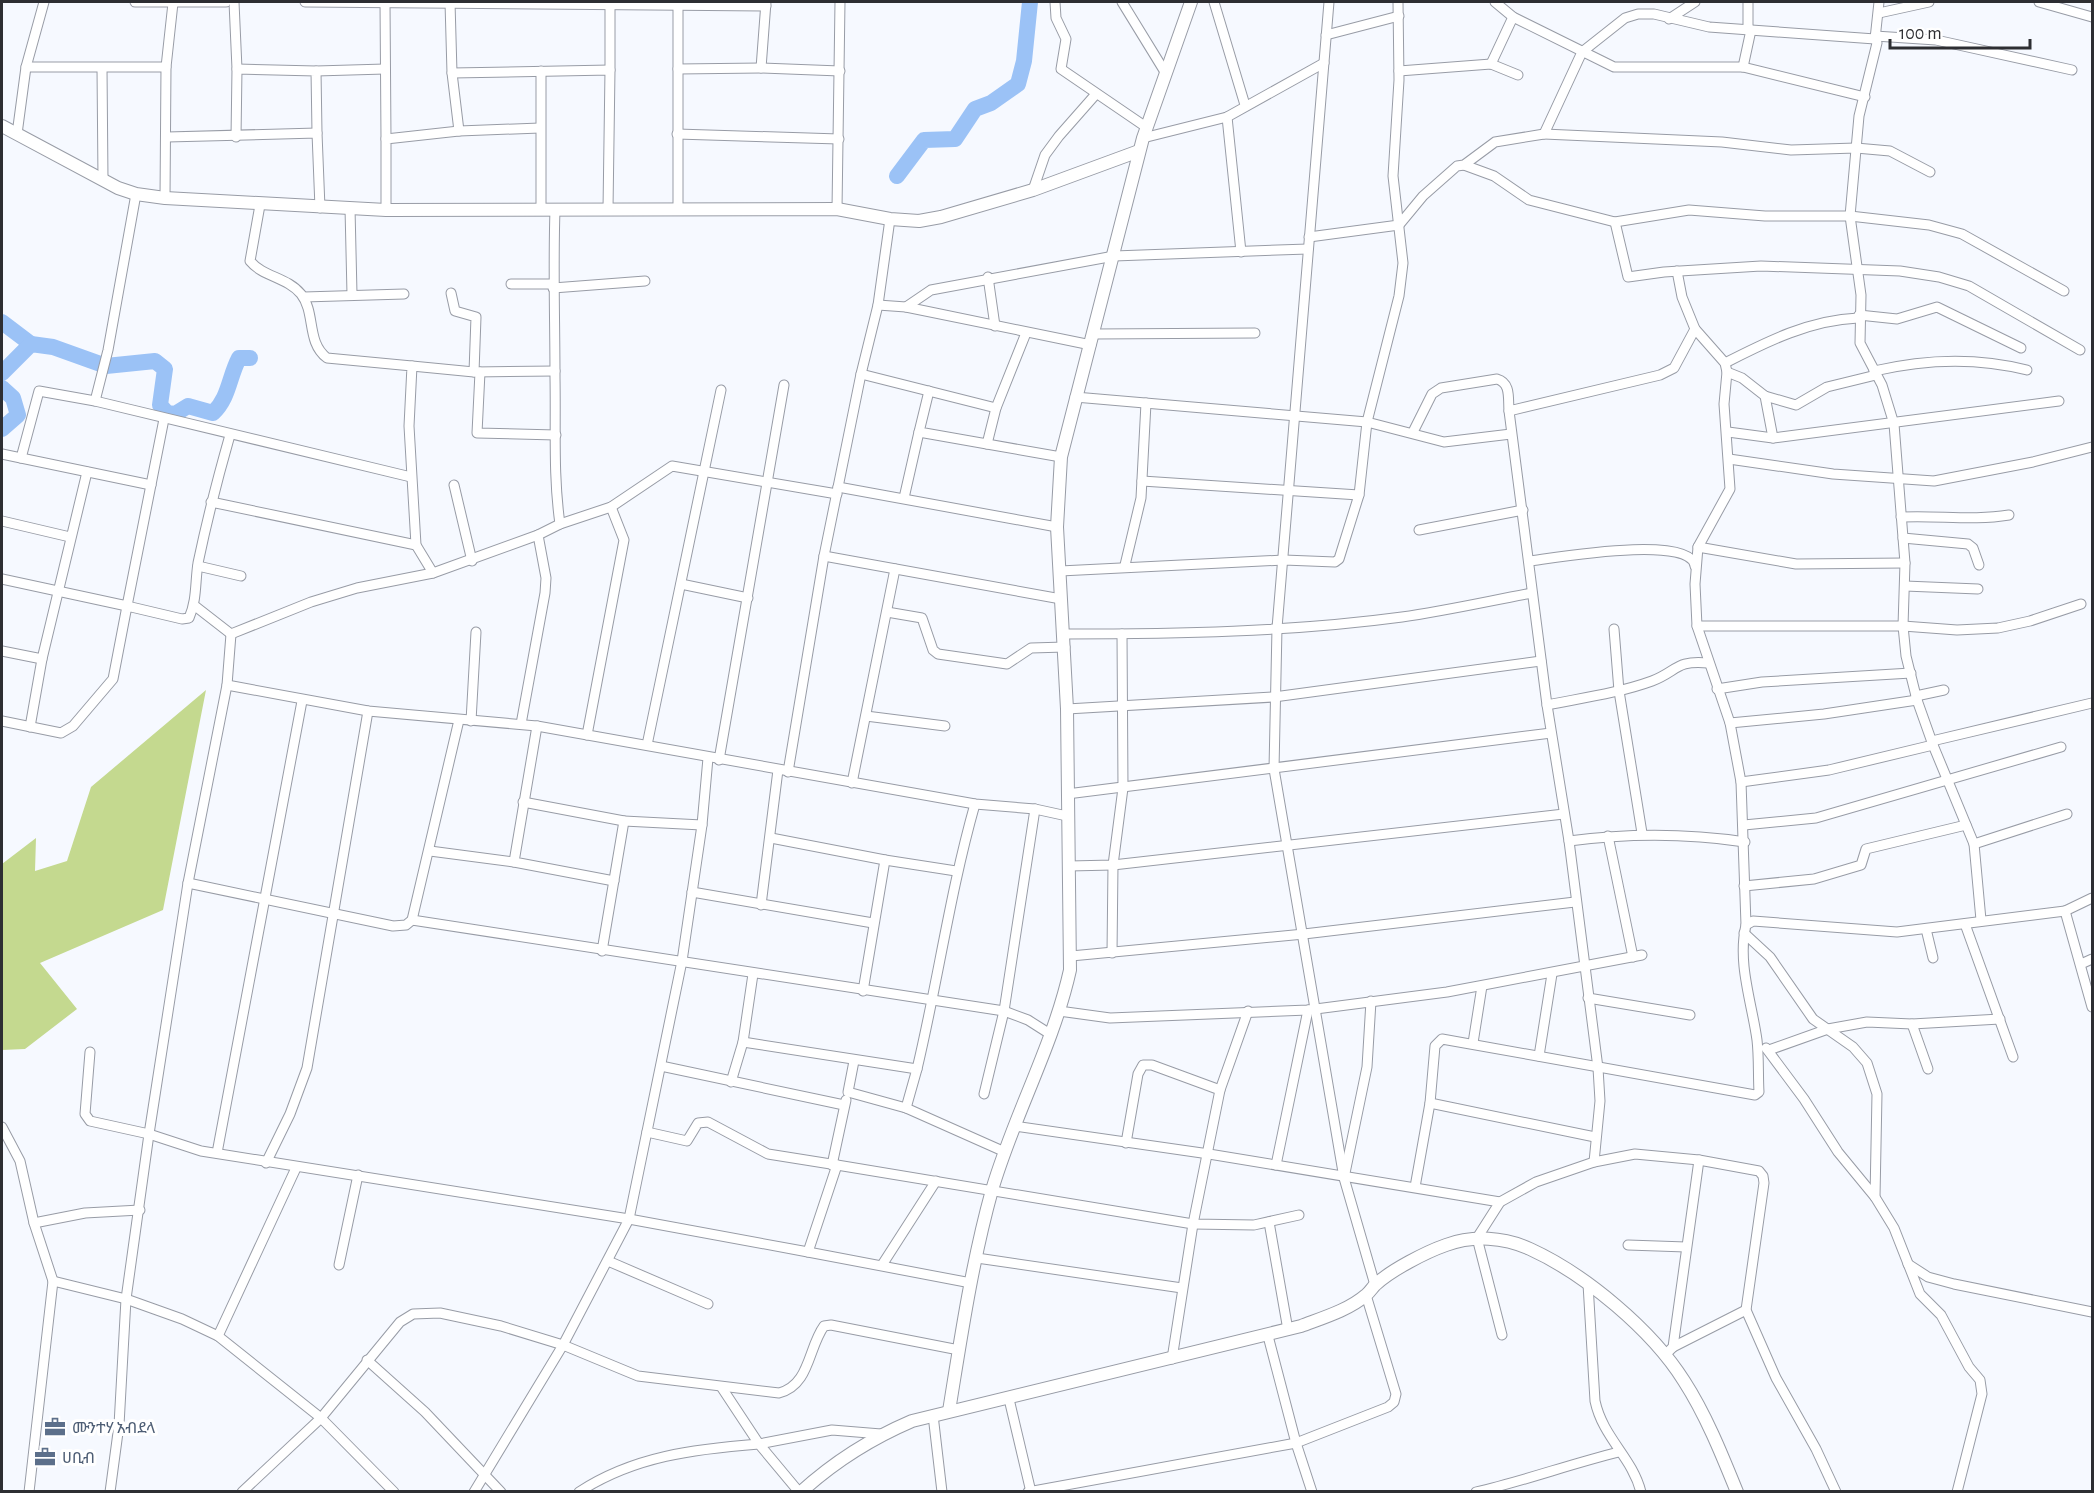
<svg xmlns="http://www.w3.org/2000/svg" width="2094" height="1493" font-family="'Alegreya Sans','Noto Sans Ethiopic',sans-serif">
<rect width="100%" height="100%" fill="#f6f9ff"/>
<polygon fill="#c4d98f" points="206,690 163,910 40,963 77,1009 25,1049 2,1050 2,864 36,838 35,871 67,861 91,787"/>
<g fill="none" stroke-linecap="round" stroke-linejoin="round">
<g stroke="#9bc2f6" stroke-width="16">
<polyline points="897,176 924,140 955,139 975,109 991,103 1018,84 1024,61 1030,2"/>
<polyline points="2,322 31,344"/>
<path d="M2,373L31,344L53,347L106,366L155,361L165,369L160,405L167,413L175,414L188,406L213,413C229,398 229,377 239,358H250"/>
<polyline points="2,388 13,398 18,415 2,429"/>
</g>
<defs>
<g id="street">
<polyline points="135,2 226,2"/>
<polyline points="234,2 237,69"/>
<polyline points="305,2 766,6"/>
<polyline points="385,2 386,139"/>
<polyline points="450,2 452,73 459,131 540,128"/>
<polyline points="610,2 610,70"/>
<polyline points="1055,2 1056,18 1066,39 1061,69 1146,127"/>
<polyline points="1122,2 1165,72"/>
<polyline points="1214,2 1245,105"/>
<polyline points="1329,2 1277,628 1274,769 1344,1178 1375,1285"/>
<polyline points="1495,2 1513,17 1614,67 1743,67 1865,97"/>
<polyline points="1748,2 1748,30"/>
<polyline points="1879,2 1875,39 1877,43 1859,116 1850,216 1861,295 1860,343 1882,385 1894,424 1905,563 1903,626 1906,656 1917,700 1933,745 1974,844 1981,920"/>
<polyline points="2039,2 2092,17"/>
<polyline points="1879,13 1929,2"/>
<polyline points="1669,19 1695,2"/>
<polyline points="1326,35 1399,16"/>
<polyline points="1875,36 1936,40 2072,70"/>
<polyline points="1491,64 1513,17"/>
<polyline points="26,67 166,67 165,198"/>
<polyline points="166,67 173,3"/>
<polyline points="1743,67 1751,30"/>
<polyline points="102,68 103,180"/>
<polyline points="761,68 766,2"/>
<polyline points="678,69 761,68 840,71"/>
<polyline points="316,71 385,69"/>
<polyline points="1399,71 1491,64 1518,75"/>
<polyline points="452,73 610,70 608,209"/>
<polyline points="1227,117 1241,252"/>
<polyline points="17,134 26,67 44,2"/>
<polyline points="677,134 839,139"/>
<polyline points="1544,134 1722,142 1791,150 1856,148 1890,151 1930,172"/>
<polyline points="167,137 317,133 320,208"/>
<polyline points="236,137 237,69 316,71 317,133"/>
<polyline points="1143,138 1227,117 1324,63"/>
<polyline points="1464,165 1494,176 1529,200 1615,222 1689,210 1765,216 1850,216 1929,225 1962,234 2064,291"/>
<polyline points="1033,190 1045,155 1059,136 1096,94"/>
<path d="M260,205L250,261C263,277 287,277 301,294C316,313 306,342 327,358L412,366L409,426L416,545L433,573"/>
<polyline points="350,208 352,294"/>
<polyline points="678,209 678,6"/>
<polyline points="837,209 840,2"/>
<polyline points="386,210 386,139 459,131"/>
<polyline points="541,210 541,71"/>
<path d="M555,210C553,267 555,322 555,378C556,428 553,475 560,524"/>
<polyline points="1615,222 1628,277 1664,272 1761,266 1900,271 1939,277 1969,286 2080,350"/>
<polyline points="1309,237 1399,225 1423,196 1457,166 1464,165 1495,142 1544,134 1582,52 1625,18 1638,14 1654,14 1709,27 1875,39"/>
<polyline points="1677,271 1682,297 1695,329 1725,363 1727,372 1724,404 1730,489 1698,547 1695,584 1697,626 1730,723 1741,782 1746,925"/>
<polyline points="988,277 995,326"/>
<polyline points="511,284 552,284"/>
<polyline points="553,288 645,281"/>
<polyline points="451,293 455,311 476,317 474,372"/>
<polyline points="304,297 404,294"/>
<polyline points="878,305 906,307 1091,345"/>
<polyline points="906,307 931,290 1114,256 1308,249"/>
<polyline points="1859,315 1897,319 1937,307 2021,348"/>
<polyline points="1094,334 1255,333"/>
<path d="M1725,363C1768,341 1810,320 1858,318"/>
<polyline points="412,366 474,372 555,371"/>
<path d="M1874,371C1925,359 1976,357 2027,370"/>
<polyline points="480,372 477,433 556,435"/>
<polyline points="1727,372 1742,378 1765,396 1773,438"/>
<polyline points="861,374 996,408"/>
<polyline points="929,391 919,432 987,444 996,408 1026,333"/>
<polyline points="1765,396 1796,405 1827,387 1876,375"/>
<polyline points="1075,397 1367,422 1444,442 1511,434"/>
<polyline points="95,401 108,350 136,194"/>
<polyline points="1509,411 1547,705 1569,841 1598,1068 1600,1101 1594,1162"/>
<path d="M1413,432L1432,394L1441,388L1497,379C1511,383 1508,398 1509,411L1660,375L1674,368L1695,329"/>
<polyline points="1728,432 1773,438 2059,401"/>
<polyline points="987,444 1061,457"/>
<polyline points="2,454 21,458"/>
<polyline points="1729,459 1833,474 1934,481 2033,462 2092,447"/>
<polyline points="1142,481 1359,495"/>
<polyline points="151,485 21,458 39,391 95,401 411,477"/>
<polyline points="454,485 472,561"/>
<polyline points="838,487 1057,527"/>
<polyline points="904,498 919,432"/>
<polyline points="211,502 416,545"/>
<path d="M1901,517C1938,515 1973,521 2009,515"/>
<polyline points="2,521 70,537"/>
<polyline points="1419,530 1523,510"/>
<polyline points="1903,538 1968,544 1973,548 1979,565"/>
<polyline points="1698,547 1796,564 1905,563"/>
<polyline points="824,556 1061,599"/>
<path d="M1529,561C1554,558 1691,534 1695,566"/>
<polyline points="1125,565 1141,498 1146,403"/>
<polyline points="198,566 241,576"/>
<polyline points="1060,571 1284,560 1335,562 1339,559 1359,495 1367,422 1399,296 1403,263 1393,176 1399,80 1398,2"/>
<polyline points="2,579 127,606 164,419"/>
<polyline points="681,584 748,598"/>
<polyline points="1905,586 1978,589"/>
<polyline points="195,606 231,634"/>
<polyline points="887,612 922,618 933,650 938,654 1007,664 1031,648 1065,647"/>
<polyline points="1697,626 1903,626 1957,630 1998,628 2030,621 2081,604"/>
<polyline points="1614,629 1619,691 1642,833"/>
<polyline points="231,634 311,602 357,588 433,573 538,535 560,524 611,507 672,466 837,494"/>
<path d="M1065,634C1177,634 1290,632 1402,617C1445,611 1489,601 1532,593"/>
<polyline points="2,651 42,659 87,472"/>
<polyline points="227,685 368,711 537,726 975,804 1035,809 1067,816"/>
<polyline points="1717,689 1762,682 1911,673"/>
<polyline points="1916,696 1944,690"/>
<path d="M1547,705C1582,698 1619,693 1652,681C1678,671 1675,660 1708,663"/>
<polyline points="1067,709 1274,697 1541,661"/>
<polyline points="866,716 945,726"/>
<path d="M2,721L61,733L73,726L113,679L127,606L182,619L189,618C197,600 195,582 198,563C207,520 218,477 230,435"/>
<polyline points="471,721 476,632"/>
<polyline points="1730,723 1824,714 1917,700"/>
<polyline points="521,724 545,593 546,578 538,535"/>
<polyline points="537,726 514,862 614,881"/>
<polyline points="30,727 42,659"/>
<polyline points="587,735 624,540 611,507"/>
<polyline points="1932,741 2092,703"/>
<polyline points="647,745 721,390"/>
<polyline points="719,760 784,385"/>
<polyline points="788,772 824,556 861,374 878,305 890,219"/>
<polyline points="1741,782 1829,770 1933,745"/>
<polyline points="852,783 895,569"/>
<polyline points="1067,794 1551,733"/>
<polyline points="523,802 624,821 602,951"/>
<polyline points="624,821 702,825"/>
<polyline points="1744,825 1816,818 2061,747"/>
<polyline points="1608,836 1633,957"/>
<polyline points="771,838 885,860 863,991"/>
<path d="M1569,841C1630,833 1685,833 1745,842"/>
<polyline points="1974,844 2067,814"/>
<polyline points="430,851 514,862"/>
<polyline points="885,860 956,871"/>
<polyline points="1069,866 1113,865 1564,814"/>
<polyline points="188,883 393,926 406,925 412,920 459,720"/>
<polyline points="1744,886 1814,879 1861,865 1866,849 1966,825"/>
<polyline points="692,892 873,923"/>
<polyline points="761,905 778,770"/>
<polyline points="2065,911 2092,898"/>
<polyline points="412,920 1004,1011 1028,1020 1050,1034"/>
<polyline points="1965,924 2013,1057"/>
<polyline points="1926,929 1933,958"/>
<polyline points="1744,933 1770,957 1813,1019 1853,1047 1867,1063 1877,1094 1875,1197 1894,1228 1920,1294 1941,1315 1969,1367 1980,1380 1982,1394 1957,1492"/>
<polyline points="1112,953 1113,865 1123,788 1122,634"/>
<polyline points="1071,956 1304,934 1575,902"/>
<polyline points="2081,964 2092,959"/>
<polyline points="1588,998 1690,1015"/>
<polyline points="1059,1011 1110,1018 1308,1010 1447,992 1642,955"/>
<polyline points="1912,1024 1928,1069"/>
<polyline points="743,1042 917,1069 906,1108"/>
<polyline points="1473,1043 1482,986"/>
<polyline points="1766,1048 1804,1099 1838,1152 1875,1197"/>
<polyline points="1769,1050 1828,1029 1867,1022 1912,1024 2000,1019"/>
<polyline points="90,1052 85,1114 90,1121 149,1134 201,1151 629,1219 808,1252"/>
<polyline points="1539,1056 1552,974"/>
<polyline points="854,1061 848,1092 906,1108 1005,1152"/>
<polyline points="661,1066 844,1105"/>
<path d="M917,1069C938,981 950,892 975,804"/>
<polyline points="731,1082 743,1042 753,974"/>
<polyline points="984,1094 1004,1011 1035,809"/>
<polyline points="1430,1103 1595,1137"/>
<polyline points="1014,1126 1209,1154 1500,1202"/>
<polyline points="2,1127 20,1161 34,1223 53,1281"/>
<polyline points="647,1132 687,1141 698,1123 708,1122 768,1154 837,1165 808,1252 971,1283"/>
<polyline points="1126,1143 1138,1074 1143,1065 1152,1065 1220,1090"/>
<polyline points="217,1153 302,701"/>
<polyline points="266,1163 290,1114 307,1068 368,711"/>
<polyline points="832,1165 846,1100"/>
<polyline points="837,1165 1193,1224 1254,1225 1299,1215"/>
<polyline points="1276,1165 1308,1010"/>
<polyline points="1345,1173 1367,1067 1371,1001"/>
<path d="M1415,1187L1430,1103L1435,1046L1442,1039L1755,1095L1759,1092C1758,1075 1759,1057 1757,1040C1752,1003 1737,963 1746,925L1753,921L1897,932L2065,911L2092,1007"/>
<polyline points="1269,1222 1288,1330"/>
<polyline points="34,1223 85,1213 140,1210"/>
<polyline points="1628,1245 1686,1247"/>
<polyline points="977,1258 1182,1288"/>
<polyline points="608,1261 708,1304"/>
<polyline points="1908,1264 1928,1277 1954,1284 2092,1312"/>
<polyline points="339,1265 358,1175"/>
<polyline points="882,1265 936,1181"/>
<path d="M1588,1284L1595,1401C1603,1438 1632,1457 1641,1492"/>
<polyline points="1502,1335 1477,1238 1500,1202 1536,1182 1594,1162 1635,1154 1699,1160 1759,1171 1763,1176 1764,1183 1746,1310 1776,1378 1816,1449 1836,1492"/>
<polyline points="218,1336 296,1168"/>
<polyline points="1268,1336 1296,1443 1312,1492"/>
<polyline points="1673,1347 1746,1310"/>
<polyline points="1665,1355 1673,1347 1699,1160"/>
<polyline points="1172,1359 1193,1224 1220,1090 1248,1011"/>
<polyline points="367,1360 425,1412 501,1492"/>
<polyline points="722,1388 759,1444 832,1430 881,1434"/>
<polyline points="1009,1399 1031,1492"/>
<polyline points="933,1415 942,1492"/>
<polyline points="29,1492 53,1281 126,1299 182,1319 218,1336 321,1418 394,1492"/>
<polyline points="110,1492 119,1425 126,1299 149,1134 188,883 227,685 231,634"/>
<path d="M242,1492L321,1418L400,1322L413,1314L440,1313L501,1326L563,1345L638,1376L779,1393C810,1385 808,1348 824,1326L831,1325L959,1350"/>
<polyline points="474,1492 563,1345 629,1219 682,961 702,825 708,758"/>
<path d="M579,1492C634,1456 695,1449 759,1444L799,1492"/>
<polyline points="1028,1492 1296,1443 1388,1407 1394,1402 1396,1394 1366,1295"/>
<path d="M1476,1492C1524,1481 1570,1464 1619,1452"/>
</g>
<g id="secondary">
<polyline points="2,126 118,188 136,194 165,198 386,210 837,209 890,219 919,221 941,217 1033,190 1139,151"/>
<path d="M949,1411C961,1337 972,1262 992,1190C1014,1115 1053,1046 1070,970L1067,709L1057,527L1061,457L1143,138L1191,2"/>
<path d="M801,1492C835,1461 870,1439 912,1421L1301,1326C1322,1318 1349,1310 1366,1295C1370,1292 1372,1288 1375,1285C1391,1270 1426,1252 1446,1245C1473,1235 1504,1237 1530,1249C1585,1274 1652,1330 1684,1381C1706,1415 1722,1455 1737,1492"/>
</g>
</defs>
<use href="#street" stroke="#989ca6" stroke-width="11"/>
<use href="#secondary" stroke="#989ca6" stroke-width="14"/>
<use href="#street" stroke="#fff" stroke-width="9"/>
<use href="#secondary" stroke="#fff" stroke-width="12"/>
</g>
<defs>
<symbol id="office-bare" viewBox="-9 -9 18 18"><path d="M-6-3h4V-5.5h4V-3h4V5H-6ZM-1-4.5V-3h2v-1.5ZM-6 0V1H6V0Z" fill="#5c6f8a" stroke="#fff" stroke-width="2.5" paint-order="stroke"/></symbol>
</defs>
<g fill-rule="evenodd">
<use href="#office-bare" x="40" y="1412" width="30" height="30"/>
<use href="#office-bare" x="30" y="1442" width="30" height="30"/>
</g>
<g text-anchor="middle" stroke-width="6" stroke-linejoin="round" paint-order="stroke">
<g font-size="16" fill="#4e5e75" stroke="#fff" text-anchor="start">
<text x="72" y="1433">ሙንተሃ አብደላ</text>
<text x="62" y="1463">ሀቢብ</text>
</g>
</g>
<rect width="2094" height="1493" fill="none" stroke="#2d2e32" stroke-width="6"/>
<path d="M1890 39v9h140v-9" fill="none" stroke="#2d2e32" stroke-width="3"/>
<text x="1899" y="39" font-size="18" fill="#2d2e32" stroke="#ffffff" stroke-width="4.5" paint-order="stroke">100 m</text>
</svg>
